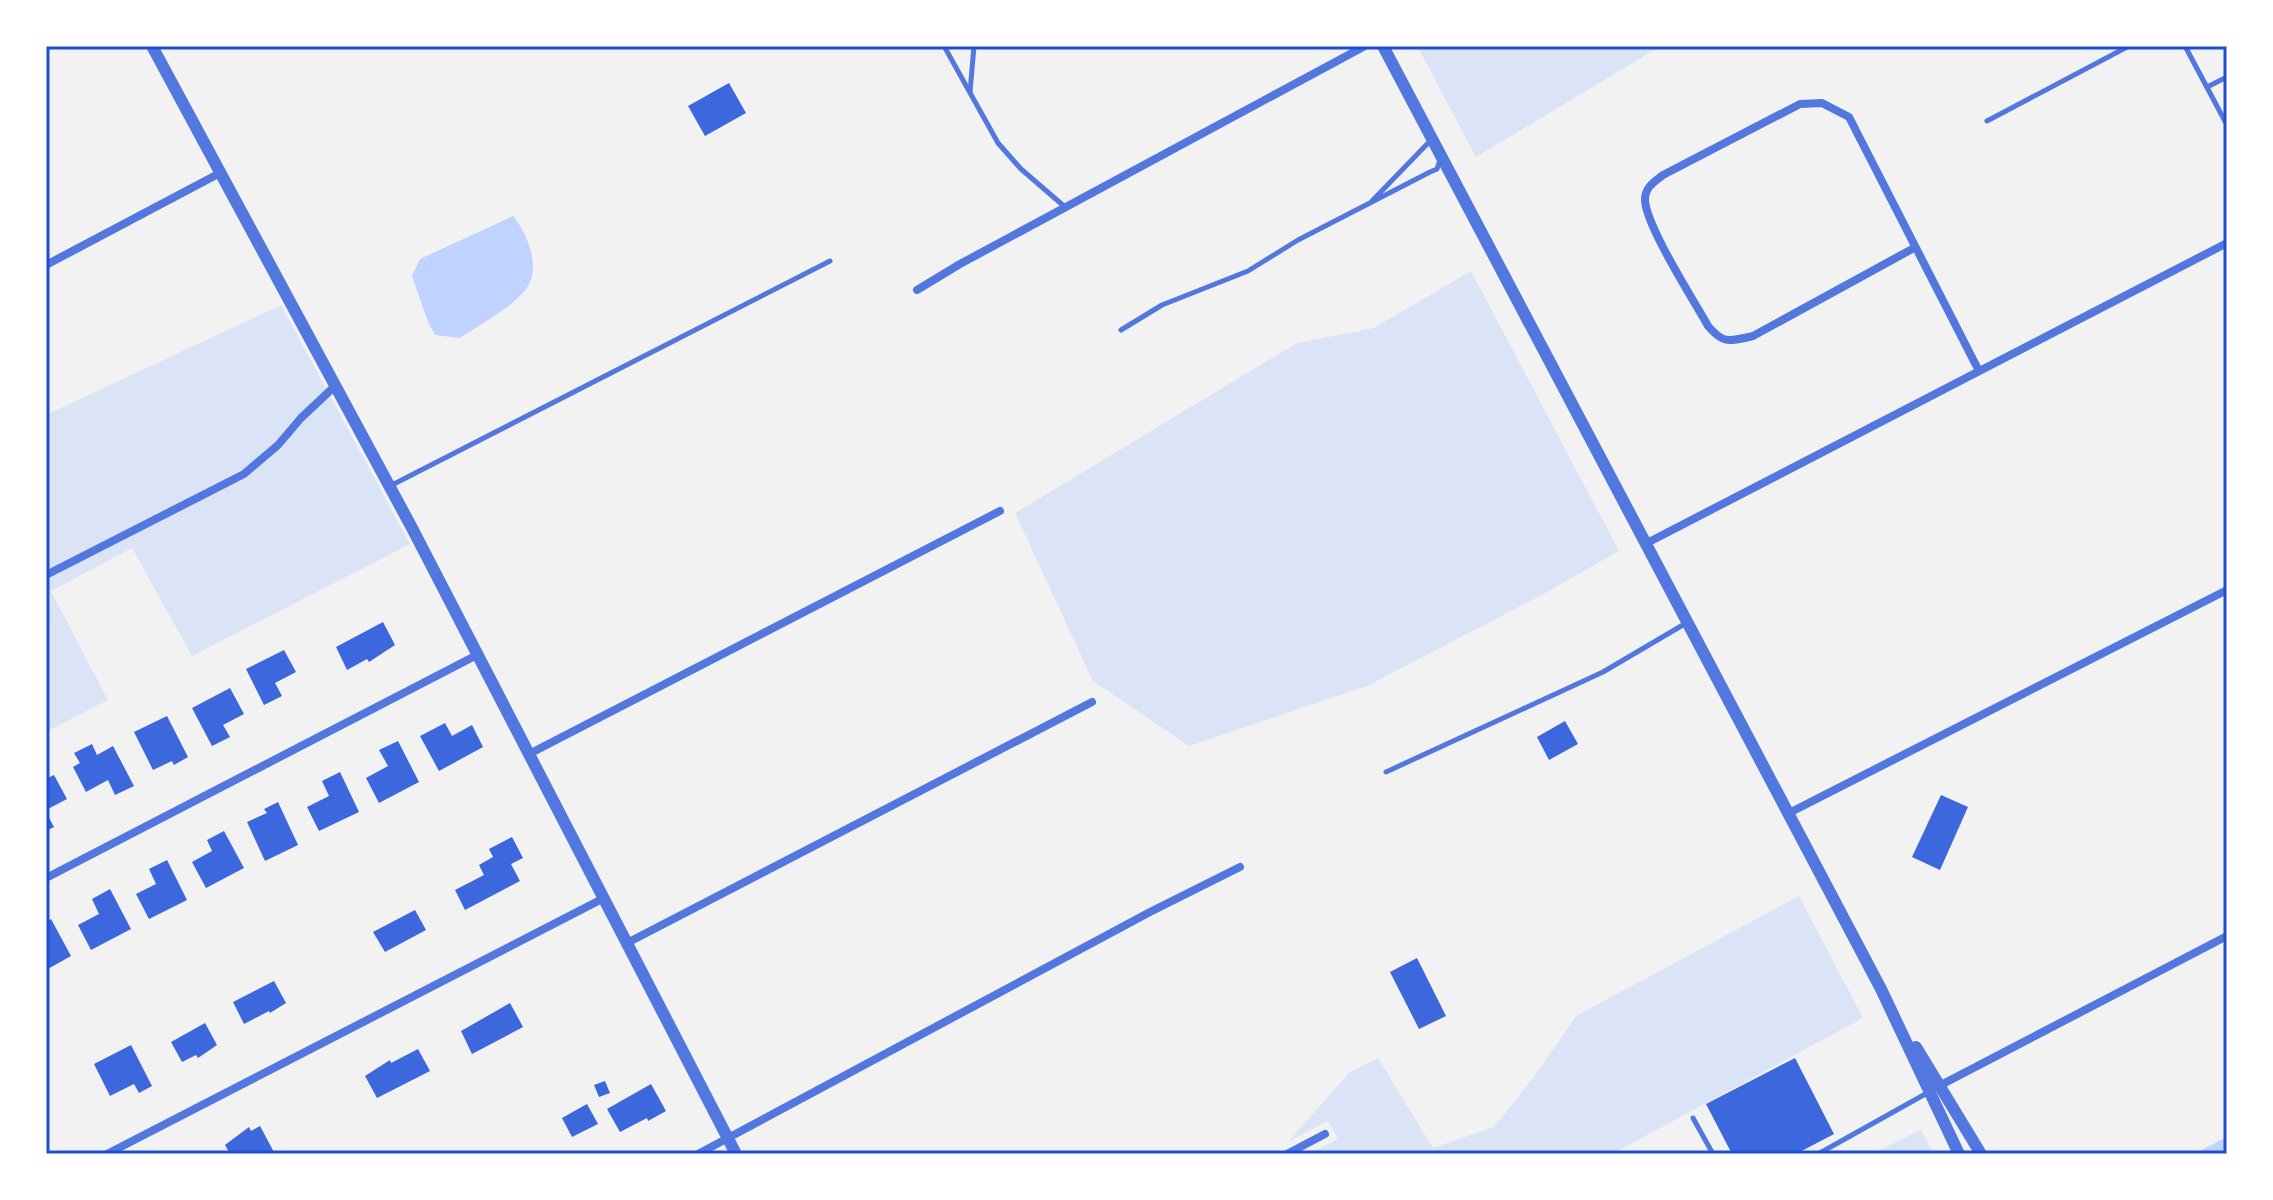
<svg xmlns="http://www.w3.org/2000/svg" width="2273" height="1200" font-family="Ubuntu,sans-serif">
<rect width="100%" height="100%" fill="#f2f2f2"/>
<g fill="#dbe4f7">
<polygon points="1417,46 1661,46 1476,157"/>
<polygon points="1471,271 1619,551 1542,595 1367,686 1189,746 1093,681 1015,513 1297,343 1374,328"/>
<polygon points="281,305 410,544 192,656 132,548 51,591 108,700 46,732 46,415"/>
<polygon points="1799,896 1863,1018 1612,1154 1309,1154 1338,1139 1328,1121 1289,1141 1350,1072 1378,1058 1433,1148 1494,1127 1534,1077 1576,1016"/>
<polygon points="1921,1130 1934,1154 1871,1154"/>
</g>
<g fill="#bfd3fe">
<path d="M513,216C526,232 539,261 530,282C522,302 478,326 460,338L435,335L428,322L412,276L420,259Z"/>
<polygon points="2227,1137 2227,1154 2194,1154"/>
</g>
<g fill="#3d67dc">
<polygon points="729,83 746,113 705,136 688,106"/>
<polygon points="383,622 395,645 369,662 367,659 347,670 336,647"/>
<polygon points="284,650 296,672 275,683 282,696 264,705 246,669"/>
<polygon points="230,688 244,714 223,725 230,737 212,746 192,708"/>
<polygon points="167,716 188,757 174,765 172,761 153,770 134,732"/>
<polygon points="1565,721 1578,744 1549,760 1537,737"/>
<polygon points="445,723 452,736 472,725 483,747 439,771 420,736"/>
<polygon points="398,741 419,782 379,803 366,778 388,766 379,750"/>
<polygon points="92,744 97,755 113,746 134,786 115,795 108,780 86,792 73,767 80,763 74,753"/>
<polygon points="340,772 359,812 319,831 307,807 329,796 322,781"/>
<polygon points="54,775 67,799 46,810 46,779"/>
<polygon points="1941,795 1968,807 1940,870 1912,857"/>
<polygon points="278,802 298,845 265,861 247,822 267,813 264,809"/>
<polygon points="46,812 54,827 46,831"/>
<polygon points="224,831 244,868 206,888 192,862 212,851 207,840"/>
<polygon points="512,837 523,858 511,864 520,881 465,910 455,890 484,875 479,865 493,857 489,849"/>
<polygon points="167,860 187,900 149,919 136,894 156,884 149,869"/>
<polygon points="110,889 131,929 91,950 78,925 99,914 92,899"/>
<polygon points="415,910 426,930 385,952 373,932"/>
<polygon points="51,919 71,956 46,970 46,922"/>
<polygon points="1417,958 1446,1016 1419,1029 1390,972"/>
<polygon points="274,981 286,1003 270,1013 269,1011 244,1024 233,1002"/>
<polygon points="510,1003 523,1027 472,1054 461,1031"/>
<polygon points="205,1023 217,1045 198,1058 196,1055 182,1062 171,1042"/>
<polygon points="131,1045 152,1086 139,1093 134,1084 110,1096 94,1064"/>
<polygon points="418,1049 430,1071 377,1098 365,1076 390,1060 391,1063"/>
<polygon points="1795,1058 1834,1134 1796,1154 1732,1154 1706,1104"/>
<polygon points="605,1081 610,1093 599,1097 594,1085"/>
<polygon points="651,1084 666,1111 648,1121 647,1118 620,1132 607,1109"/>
<polygon points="587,1104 598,1124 572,1137 562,1118"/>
<polygon points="260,1126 275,1154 230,1154 225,1145 249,1127 251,1131"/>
</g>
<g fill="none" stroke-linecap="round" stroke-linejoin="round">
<g stroke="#5277de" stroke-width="5">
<polyline points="944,46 998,143 1021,169 1065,207"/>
<polyline points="2185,46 2227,125"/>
<polyline points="2207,87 2227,77"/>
<polyline points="970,92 974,46"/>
<polyline points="1987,121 2129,46"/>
<polyline points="1372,201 1432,139"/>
<polyline points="1121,330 1162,305 1248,271 1298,240 1430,172 1437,169 1440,160"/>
<polyline points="390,486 830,261"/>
<polyline points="1386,772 1603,672 1688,622"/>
<polyline points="1693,1118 1713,1154"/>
<polyline points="1818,1154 1929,1092"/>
</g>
<g stroke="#5277de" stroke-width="8">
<path d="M1914,248L1753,336C1730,341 1724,345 1708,326C1693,299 1646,226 1645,200C1645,187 1654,182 1663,175L1800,104L1822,103L1849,117L1979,371"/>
<polyline points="46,265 220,173"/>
<polyline points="917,290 960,264 1365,46"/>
<polyline points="1647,543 2227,243"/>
<polyline points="46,575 244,474 278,445 301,418 335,386"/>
<polyline points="529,754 1000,511"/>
<polyline points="1789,813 2227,590"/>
<polyline points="46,878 477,655"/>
<polyline points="627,943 1092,702"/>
<polyline points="1937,1087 2227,936"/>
<polyline points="107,1154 604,898"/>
<polyline points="698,1154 1150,912 1240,867"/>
<polyline points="1287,1154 1325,1134"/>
</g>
<g stroke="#5277de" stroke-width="12">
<polyline points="152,46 412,528 736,1154"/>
<polyline points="1383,46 1881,989 1959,1154"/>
<polyline points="1916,1047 1981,1154"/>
</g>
</g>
<rect width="2273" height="1200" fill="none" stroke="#ffffff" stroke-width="96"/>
<rect x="48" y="48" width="2177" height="1104" fill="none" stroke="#1d4ed8" stroke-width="3"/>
</svg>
